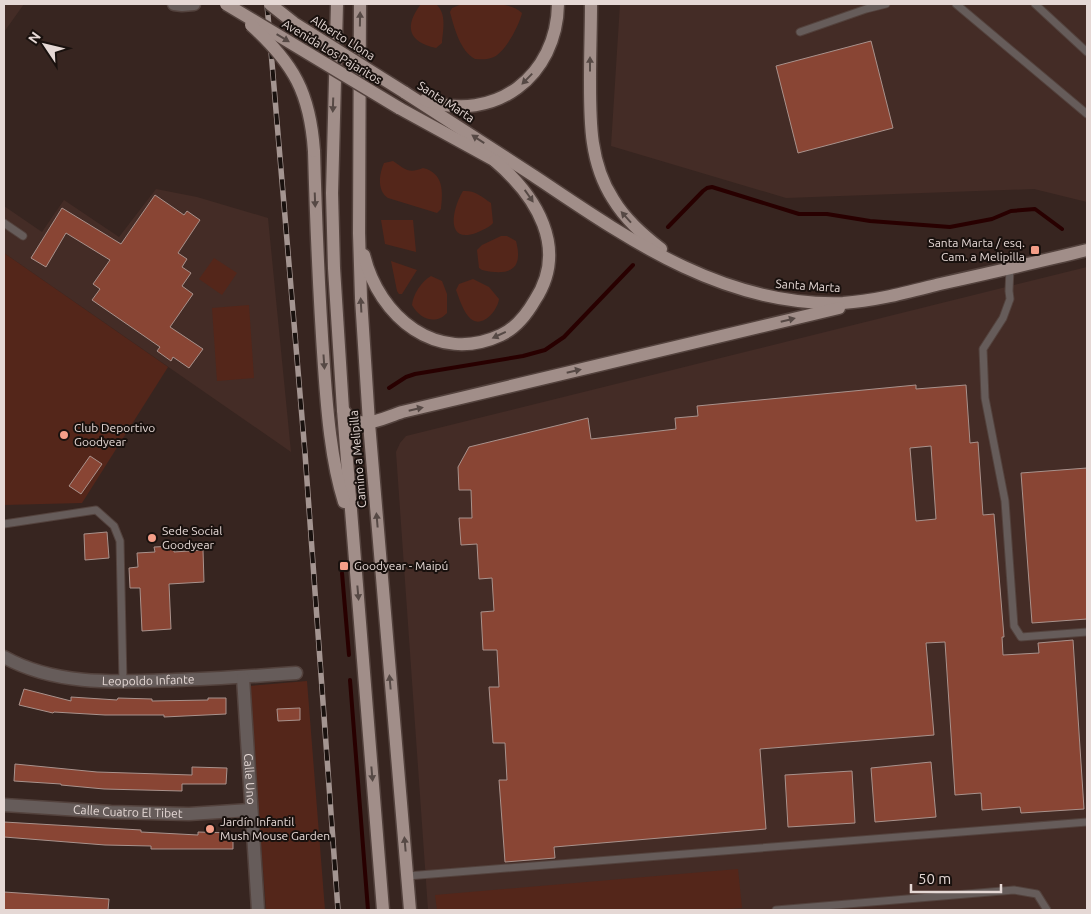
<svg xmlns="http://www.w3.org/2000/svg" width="1091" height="914" font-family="Ubuntu,sans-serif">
<rect width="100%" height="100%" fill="#372520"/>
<g fill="#442c26">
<polygon points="4,4 24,4 4,32"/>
<polygon points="620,4 1087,4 1087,202 1034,189 786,198 611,146"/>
<polygon points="156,189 197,197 268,218 291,452 4,253 4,206 42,232 64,200 119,237"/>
<polygon points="1087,267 1087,910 428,910 396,452 400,443 406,436"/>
</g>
<g fill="#54261a">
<path d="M421,4H436C447,14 443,30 442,43L436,48C408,42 404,26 421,4Z"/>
<path d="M462,4C481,4 508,0 522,13C519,26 504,55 491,58C486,60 480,59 475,59C460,51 454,27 450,12L452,8Z"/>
<path d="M393,161C405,169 408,174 423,168C444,173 443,192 441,209L437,213L388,198C377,191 379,174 384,163Z"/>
<path d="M463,191C475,190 482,197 491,203L493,223C489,228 482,230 476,233C444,244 453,207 463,191Z"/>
<polygon points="381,220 413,220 416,252 385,244"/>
<path d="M501,236H507L516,241C524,271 508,276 482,270L479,268L477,250L482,245Z"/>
<polygon points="4,253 168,367 82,503 4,505"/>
<polygon points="214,258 237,273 222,295 199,279"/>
<polygon points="391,261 417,270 402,294 399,294 397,291"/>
<path d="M431,276L442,281L447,294V313C435,326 419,318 412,305C413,294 422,281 431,276Z"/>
<path d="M473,279L489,287L499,299C497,313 479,331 468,316C462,308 459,298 456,290L459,284Z"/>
<polygon points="249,305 254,378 217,381 212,308"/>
<polygon points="307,681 325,910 266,910 249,686"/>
<polygon points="738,869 742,908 715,910 437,910 435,895"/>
</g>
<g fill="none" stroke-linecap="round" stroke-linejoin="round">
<g stroke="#280000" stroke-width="4">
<polyline points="668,227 703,191 707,188 712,187 799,214 827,214 870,221 950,227 992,219 1011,211 1035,209 1062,229"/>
<polyline points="389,388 406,377 415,374 523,356 545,350 564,337 633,265"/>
<polyline points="342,573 349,655"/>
<polyline points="350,680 368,910"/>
</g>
</g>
<g fill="#894534" stroke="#a9928c" fill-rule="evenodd">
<polygon points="871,41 893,128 798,153 776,66"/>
<polygon points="155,195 184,215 187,211 200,220 178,253 187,259 182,267 191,273 182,286 193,294 170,327 203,349 189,368 173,357 171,361 157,351 160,347 92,300 100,289 93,284 110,260 66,233 46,267 31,258 62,208 121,244"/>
<path d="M916,385V389L966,385L970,443L978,442L983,515L994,514L1004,637H1002L1003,655L1039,653L1038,643L1073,640L1084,809L1021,813L1020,807L982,810L981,793L955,795L945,642L926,643L934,735L760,749L766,829L554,847L555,858L505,862L499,780H507L505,743H493L489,687H499L497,650H483L481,612L494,611L492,578L479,579L477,544L461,545L459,518H472L471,490H459L458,467L469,447L588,418L591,439L676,429L675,418L698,416L697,406ZM931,446L936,519L916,521L910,448Z"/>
<polygon points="90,456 102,464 81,494 69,486"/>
<polygon points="1087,468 1087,619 1032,623 1021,473"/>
<polygon points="107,532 109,558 85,560 84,534"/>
<polygon points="174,546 174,552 203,550 204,582 169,584 171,629 142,631 140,588 130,588 129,568 138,567 137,553 155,552 154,547"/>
<polygon points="24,689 71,701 71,697 117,700 118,698 152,699 152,701 208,700 208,698 226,698 226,714 164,717 164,715 105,715 54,712 53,713 19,705"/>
<polygon points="300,708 300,720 278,721 277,709"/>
<polygon points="931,762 936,817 875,822 871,768"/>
<polygon points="15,764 97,772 192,775 192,767 227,768 226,784 182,784 182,791 104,789 61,785 61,784 14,781"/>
<polygon points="852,771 855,823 788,827 785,775"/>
<polygon points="4,822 141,830 141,832 198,835 198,832 233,833 233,849 151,849 151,846 105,845 4,837"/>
<polygon points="4,892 109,899 108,910 4,910"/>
</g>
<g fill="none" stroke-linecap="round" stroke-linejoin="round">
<defs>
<g id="service">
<polyline points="956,4 1087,114"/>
<polyline points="1035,4 1087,52"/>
<polyline points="800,32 866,9 886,4"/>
<polyline points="4,223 23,236"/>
<polyline points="1010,268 1009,291 1010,299 1003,318 983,349 985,398 1005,501 1014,626 1021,637 1087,632"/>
<polyline points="4,524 96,510 114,526 120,541 123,682"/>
<polyline points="407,876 1087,822"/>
<polyline points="776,910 1014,890 1037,894 1047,910"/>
</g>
<g id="minor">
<polyline points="174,4 182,5 194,4"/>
<path id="s1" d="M4,657C56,686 117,682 175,680C215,679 256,676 296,673"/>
<path id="s2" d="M243,678L258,910"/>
<path id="s3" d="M4,805L111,812L189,814L250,810"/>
</g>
<g id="primary">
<polyline points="337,4 332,193 334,268 343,410 383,910"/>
<polyline points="360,4 359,233 361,298 369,423 410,910"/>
<path d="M591,4C591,28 590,52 590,77C590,119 589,162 613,199C625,219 642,234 661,249"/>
<path d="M404,92C448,120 491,148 534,176C629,240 725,307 843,303C876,301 908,292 940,284C989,273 1038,262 1087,250"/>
<path d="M425,100C495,124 557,76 558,4"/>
<polyline points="399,108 503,165"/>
<path d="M314,151C316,223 319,295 324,367C327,410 331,461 344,502"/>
<path d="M364,255C379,317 437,365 501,335C516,328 527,314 535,300C569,248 536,196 495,161"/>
<path d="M343,410C360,433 380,419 402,412L839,308"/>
</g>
</defs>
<use href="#service" stroke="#53423d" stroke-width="9"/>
<use href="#minor" stroke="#53423d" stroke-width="15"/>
<use href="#primary" stroke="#53423d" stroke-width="15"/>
<use href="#service" stroke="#665c5a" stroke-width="7"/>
<use href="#minor" stroke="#665c5a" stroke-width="12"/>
<use href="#primary" stroke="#a18e89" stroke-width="12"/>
<defs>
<polyline id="rail" points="267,4 305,453 338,910"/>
</defs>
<use href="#rail" stroke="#a49591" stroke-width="5.5"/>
<use href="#rail" stroke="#19110e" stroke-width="4" stroke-dasharray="11" stroke-linecap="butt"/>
<defs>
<g id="primary-bridge">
<polyline points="226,4 399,108"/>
<polyline points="270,4 294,23 404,92"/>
<path d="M251,25C294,64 310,93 314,151"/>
</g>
</defs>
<use href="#primary-bridge" stroke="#53423d" stroke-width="15" stroke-linecap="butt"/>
<use href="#primary-bridge" stroke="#a18e89" stroke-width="12"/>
</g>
<defs><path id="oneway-solid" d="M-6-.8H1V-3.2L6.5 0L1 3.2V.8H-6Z" transform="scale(1.25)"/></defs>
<g fill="#564945">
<use href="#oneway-solid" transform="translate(360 19) rotate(-89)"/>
<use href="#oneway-solid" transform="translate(283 38) rotate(31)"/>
<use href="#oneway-solid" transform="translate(590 64) rotate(-90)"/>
<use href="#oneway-solid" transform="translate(527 79) rotate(134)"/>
<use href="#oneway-solid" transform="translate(333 105) rotate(92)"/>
<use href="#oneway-solid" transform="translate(478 139) rotate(-147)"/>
<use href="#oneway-solid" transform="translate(529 196) rotate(55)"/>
<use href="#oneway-solid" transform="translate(315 200) rotate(88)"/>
<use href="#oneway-solid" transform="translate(626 217) rotate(-132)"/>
<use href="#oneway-solid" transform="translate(361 305) rotate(-93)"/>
<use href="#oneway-solid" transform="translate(788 320) rotate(-14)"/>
<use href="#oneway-solid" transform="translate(499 335) rotate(155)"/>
<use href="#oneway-solid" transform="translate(324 362) rotate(86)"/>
<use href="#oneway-solid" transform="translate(574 371) rotate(-13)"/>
<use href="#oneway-solid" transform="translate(416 409) rotate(-13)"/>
<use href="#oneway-solid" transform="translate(377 520) rotate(-95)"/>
<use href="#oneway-solid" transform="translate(358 593) rotate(85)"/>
<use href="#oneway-solid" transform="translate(390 682) rotate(-95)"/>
<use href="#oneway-solid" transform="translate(372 774) rotate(85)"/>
<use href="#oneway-solid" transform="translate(405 844) rotate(-95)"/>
</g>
<g fill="#f49e88" stroke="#19110e" stroke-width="2">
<rect x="1030" y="245" width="10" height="10" rx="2.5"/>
<circle cx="64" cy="435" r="5"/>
<circle cx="152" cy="538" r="5"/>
<rect x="339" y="561" width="10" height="10" rx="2.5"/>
<circle cx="210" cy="829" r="5"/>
</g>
<g text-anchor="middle" stroke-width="4" stroke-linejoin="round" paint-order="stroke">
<g font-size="12" fill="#e5d8d5" stroke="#19110e">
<text transform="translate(343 38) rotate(32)" y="4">Alberto Llona</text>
<text transform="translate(332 52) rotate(31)" y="4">Avenida Los Pajaritos</text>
<text transform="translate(446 102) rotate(33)" y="4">Santa Marta</text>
<text transform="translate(808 286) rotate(4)" y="4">Santa Marta</text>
<text transform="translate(358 459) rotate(-95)" y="4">Camino a Melipilla</text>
<text dy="4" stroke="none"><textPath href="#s1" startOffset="148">Leopoldo Infante</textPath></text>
<text dy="4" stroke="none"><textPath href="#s2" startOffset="101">Calle Uno</textPath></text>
<text dy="4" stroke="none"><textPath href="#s3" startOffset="124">Calle Cuatro El Tibet</textPath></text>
</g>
<g font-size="12" fill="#e5d8d5" stroke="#19110e" text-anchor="start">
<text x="1025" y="247" text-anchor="end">Santa Marta / esq.<tspan x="1025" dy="14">Cam. a Melipilla</tspan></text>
<text x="74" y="432">Club Deportivo<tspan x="74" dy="14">Goodyear</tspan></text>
<text x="162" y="535">Sede Social<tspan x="162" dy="14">Goodyear</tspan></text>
<text x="354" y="570">Goodyear - Maipú</text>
<text x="220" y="826">Jardín Infantil<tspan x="220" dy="14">Mush Mouse Garden</tspan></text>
</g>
</g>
<rect width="1091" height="914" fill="none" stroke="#e5d8d5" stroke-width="10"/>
<g transform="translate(45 45) rotate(305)" stroke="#19110e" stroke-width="4" paint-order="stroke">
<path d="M0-4L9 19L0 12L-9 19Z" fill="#e5d8d5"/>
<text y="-8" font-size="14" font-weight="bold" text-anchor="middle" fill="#e5d8d5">N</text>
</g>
<path d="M911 884v8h90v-8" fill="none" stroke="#e5d8d5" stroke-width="2.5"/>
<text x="918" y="884" font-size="15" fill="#e5d8d5" stroke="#19110e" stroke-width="4" paint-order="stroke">50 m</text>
</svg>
